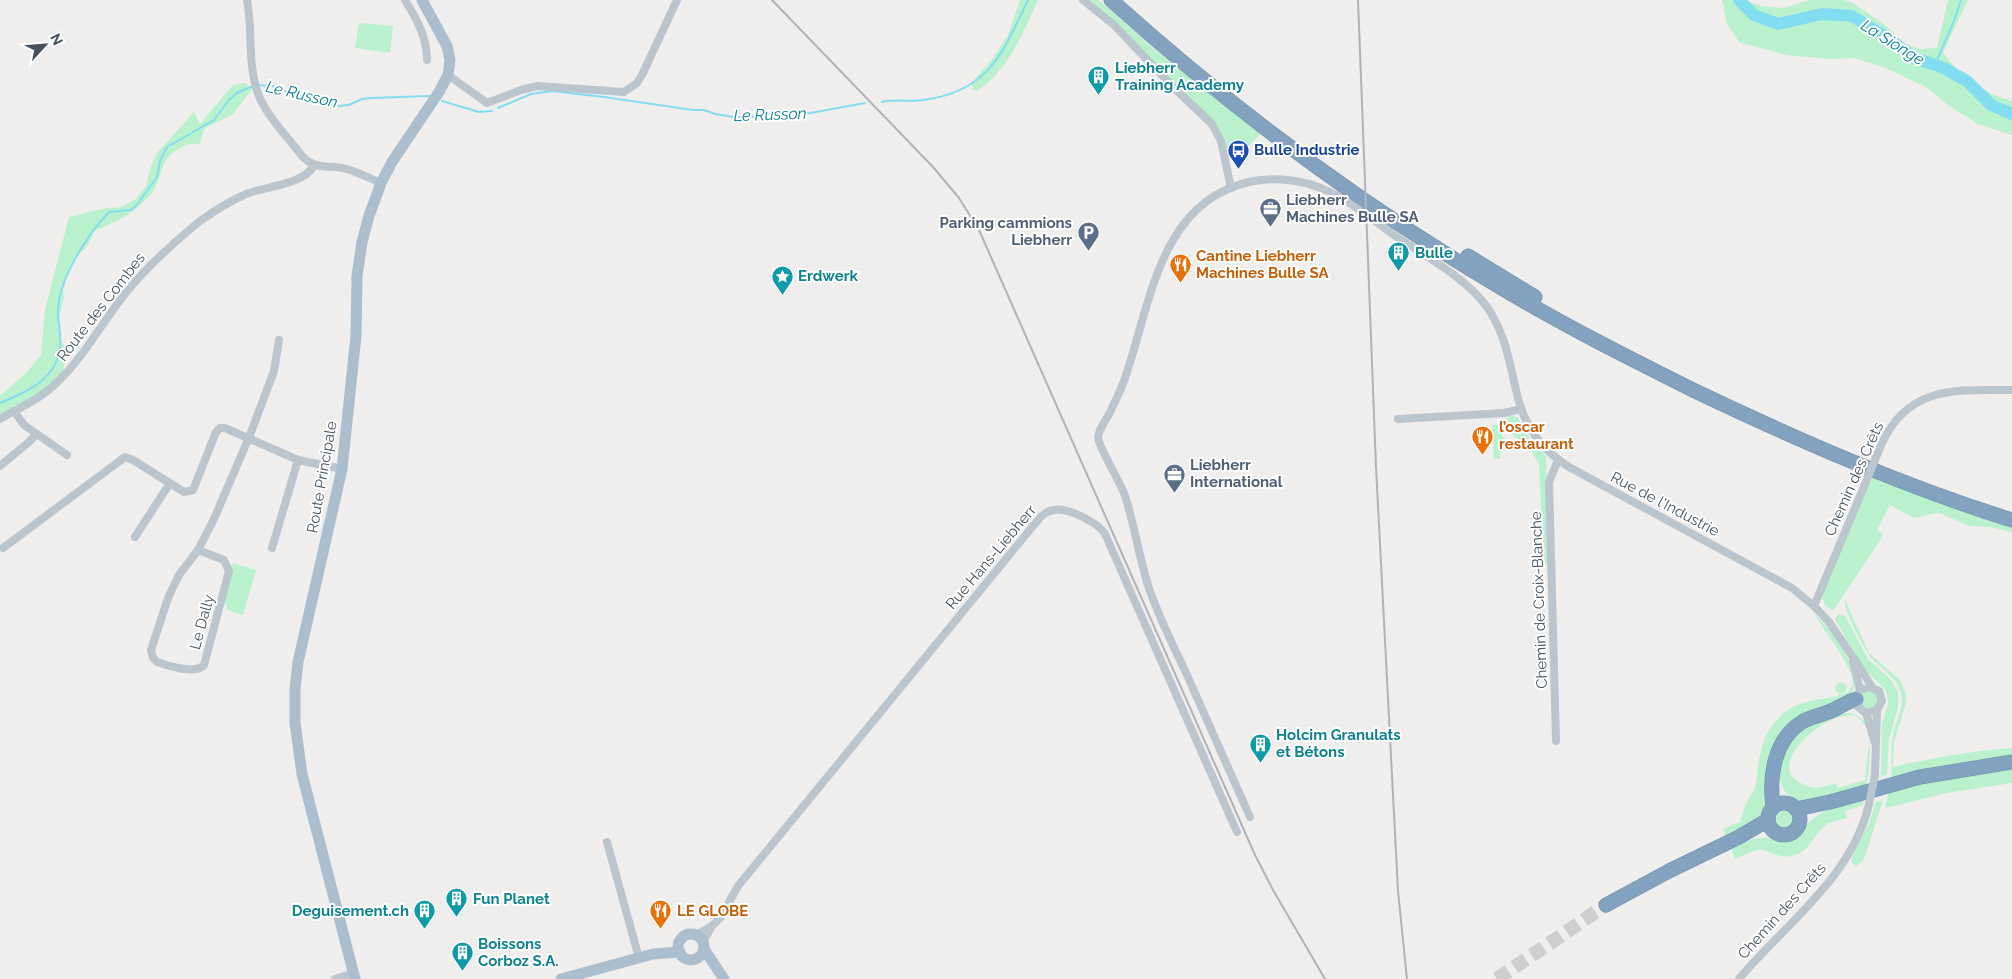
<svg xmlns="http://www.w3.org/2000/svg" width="2012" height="979" font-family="Raleway,sans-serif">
<rect width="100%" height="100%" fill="#f0eded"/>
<g fill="#b8f1cc">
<path d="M1020,0H1038C1023,34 1009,69 977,91L972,89V82L993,58L1008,35Z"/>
<polygon points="1089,0 1099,0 1153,48 1261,133 1244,151 1236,154 1231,153 1226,148 1216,124 1155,65 1126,32"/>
<path d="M1722,0H1745L1761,6L1784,8L1809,0H1844L1853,3L1885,25L1903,43L1920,49L1937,48L1948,0H1968L1943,52C1958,75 1985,94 2012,101V135L1978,124L1949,106L1926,87L1883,67L1854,58L1829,59L1786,55L1739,42L1727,24Z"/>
<polygon points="359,23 393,26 390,53 355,48"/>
<path d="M245,83L252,89L233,114L204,129L200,144C190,143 187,144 178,149C156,162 165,179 149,196C135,213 114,223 94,231L88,245L74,260L63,285L64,299L58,319L60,338L67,351L62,375L37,398L0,419V396L27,372L41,355L45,310L69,217L102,209L122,207L136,199L146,186L150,169L157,153L194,112L200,124L233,85Z"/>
<polygon points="1267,144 1276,152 1278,157 1273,158 1263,150 1262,145"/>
<polygon points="1513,416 1518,418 1532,442 1546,456 1549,563 1544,566 1539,464 1531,451 1505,428 1504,422 1507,417"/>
<polygon points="1492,425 1498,425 1502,436 1515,446 1500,447 1500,459 1494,459"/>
<polygon points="1872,478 2012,528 2012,532 1990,527 1969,526 1942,514 1936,513 1914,518 1890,505 1877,530 1883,534 1880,540 1833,611 1825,605 1822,596 1854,515"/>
<polygon points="233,563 256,570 243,615 227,610 227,605 223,604"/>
<path d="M1845,600L1869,653L1900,680L1906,693V703L1894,742L1893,767C1932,758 1972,751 2012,748V757L1891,780C1893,765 1890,749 1893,734C1896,719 1906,705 1900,690C1895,676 1881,669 1872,659C1865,650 1843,611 1845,600Z"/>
<path d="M1814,614C1829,626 1869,678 1849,695C1839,703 1828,704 1817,709C1809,712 1801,717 1793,721L1763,813L1757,820L1727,838L1723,829L1740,822C1742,815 1744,807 1748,800C1751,795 1755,790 1756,783C1760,754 1760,733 1785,712C1802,699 1824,700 1843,694C1848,692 1852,689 1853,683C1854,668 1823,629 1814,614Z"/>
<polygon points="1839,614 1845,616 1868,659 1891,680 1898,692 1898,708 1889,739 1887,775 1881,776 1882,724 1888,703 1887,695 1884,688 1865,670 1836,621 1835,618"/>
<circle cx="1841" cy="688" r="5.5"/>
<circle cx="1869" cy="700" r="9"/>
<path d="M1846,713C1856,713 1862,717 1867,726H1865L1858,717C1830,706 1764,764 1799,782C1815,791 1820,788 1836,783L1838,788L1865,780L1868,749L1870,745L1869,768L1866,787L1805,803C1770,797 1775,754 1796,735C1810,723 1828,718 1846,713Z"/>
<polygon points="2012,768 2012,783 1947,793 1885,808 1889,790 1922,782"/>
<path d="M1864,797L1863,805L1845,811L1847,818C1840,820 1831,821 1825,826C1813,835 1811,850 1795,855C1777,861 1770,848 1757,850C1750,852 1742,856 1735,859L1731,847C1741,843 1753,838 1765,838C1775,837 1782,843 1792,840C1802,836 1805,825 1814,818C1828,807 1847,803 1864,797Z"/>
<polygon points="1883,800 1865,856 1862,862 1856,866 1851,862 1852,858 1869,823 1876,802"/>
<circle cx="1785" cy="819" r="9"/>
</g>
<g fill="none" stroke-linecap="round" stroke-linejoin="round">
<g stroke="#83ddf1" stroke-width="2">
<polyline points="1935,65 1954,21 1961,0"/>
<polyline points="257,85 272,86 304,98 338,106 349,105 362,99 371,98 429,96"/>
<polyline points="442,101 479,112 492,111"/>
<path d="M882,102C896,99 909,102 924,100C989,91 1002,54 1028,0"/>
<polyline points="498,108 531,94 552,91 604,97 693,110 704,110 715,114 734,117 751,117 766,115 779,111 805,114 865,103"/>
<path d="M0,403C27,392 57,379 60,347C62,334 57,321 58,308C61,276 87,235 109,212L131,210L136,206L157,177L160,161L167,147L214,120L229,100L237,93L253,86"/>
</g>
<polyline stroke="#83ddf1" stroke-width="12" points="1739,0 1754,15 1778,24 1822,14 1852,16 1888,38 1914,58 1942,67 1967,81 1991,105 2012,114"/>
<polyline stroke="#ceced0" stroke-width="14" stroke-dasharray="14 7" stroke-linecap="butt" points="1497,979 1606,905"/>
<defs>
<g id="highway">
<path d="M1111,0C1231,108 1361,205 1500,287C1563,325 1629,358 1695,391C1798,440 1903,486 2012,520"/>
<polyline points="1468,256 1535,297"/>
<circle cx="1784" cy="819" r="16"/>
<path d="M1773,806C1769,776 1774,740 1802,722C1811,717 1821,715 1831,711C1840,707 1847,702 1856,699"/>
<polyline points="1796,809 1830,802 1920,777 2012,762"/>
<polyline points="1606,905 1669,871 1739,837 1768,820"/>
</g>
</defs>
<use href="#highway" stroke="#6d8dab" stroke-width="15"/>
<g stroke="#bac5ce" stroke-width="8">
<path d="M247,0C253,31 247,66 259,96C268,118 288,137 302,156C316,171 329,164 347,169C359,173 370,178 381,183"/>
<path d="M405,0C417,19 427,38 427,60"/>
<polyline points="1083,0 1114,25 1174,88 1212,124 1221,141 1231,188"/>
<polyline points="448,75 487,103 521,90 537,86 624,92 637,83 642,75 677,0"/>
<polyline points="14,411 24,425 67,455"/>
<path d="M0,419C15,410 32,403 46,392C78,367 99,327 124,295C146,267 172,244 200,221C214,211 230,201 246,194C266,186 302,185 314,166"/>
<polyline points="1398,419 1504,413 1521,409"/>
<path d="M1882,443C1909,385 1957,390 2012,390"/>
<polyline points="0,466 29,442 36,434"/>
<polyline points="135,537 170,483"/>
<polyline points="3,548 125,457 133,460 184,492 193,490 216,432 220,428 225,428 298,460 342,469"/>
<polyline points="272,548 298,460"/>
<path d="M198,550L224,560L229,571L204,665C195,675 169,666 157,662L153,658L151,650L168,598L179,575L198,550L214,519L250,435L274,371L279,340"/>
<polyline points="1814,606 1863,489"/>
<polyline points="1853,661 1860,690 1856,697 1857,706 1866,713 1877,710 1882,701 1879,691 1870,687 1860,690"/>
<polyline points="1866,713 1875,743"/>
<polyline points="1556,741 1549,482 1558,460"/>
<polyline points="1875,775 1877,710"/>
<path d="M1250,817C1229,770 1208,723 1187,675C1174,647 1159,618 1149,588C1139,558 1135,526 1125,496C1121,482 1098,447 1098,437C1099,428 1108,418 1111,410C1117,398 1123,385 1127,372C1151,300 1161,202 1249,182C1276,176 1305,180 1330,192C1353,203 1373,220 1394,235C1425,256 1471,280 1491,313C1525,371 1501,423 1569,467L1792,588L1814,606L1829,622L1859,666L1872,687"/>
<polyline points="607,842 639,958"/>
<polyline points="696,935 712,926"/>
<path d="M703,942L712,926L721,917L738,886L1033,526C1039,519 1044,511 1054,510C1067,507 1099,523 1105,534L1237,832"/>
<polyline points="335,979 354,973"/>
<path d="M1739,979C1785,924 1852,878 1869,804"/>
</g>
<g stroke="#abbece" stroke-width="11">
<circle cx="691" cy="947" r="13"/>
<polyline points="704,949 724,979"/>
<polyline points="355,979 302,774 295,723 295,689 298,662 342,469 356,336 357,276 362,242 369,216 381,183 392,162 439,92 448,75 450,60 447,46 422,0"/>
<polyline points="561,979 653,954 680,952"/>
</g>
<use href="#highway" stroke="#82a2bf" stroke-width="14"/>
<g stroke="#afb3b8" stroke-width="2">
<polyline points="772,0 933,167 959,198 979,230 1255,855 1273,890 1325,979"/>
<polyline points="1358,0 1376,467 1398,891 1407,979"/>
</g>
<g stroke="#bac5ce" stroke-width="8">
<polyline points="1863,489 1882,443"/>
<polyline points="1869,804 1875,775"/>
</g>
</g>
<defs>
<symbol id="building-pin" viewBox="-11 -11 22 30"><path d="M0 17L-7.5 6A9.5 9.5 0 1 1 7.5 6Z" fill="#0f9aa8" stroke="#fff"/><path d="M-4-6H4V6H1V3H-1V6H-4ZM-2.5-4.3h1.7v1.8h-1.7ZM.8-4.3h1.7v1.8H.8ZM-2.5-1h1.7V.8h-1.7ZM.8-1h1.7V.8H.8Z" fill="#fff"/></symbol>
<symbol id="bus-pin" viewBox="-11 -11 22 30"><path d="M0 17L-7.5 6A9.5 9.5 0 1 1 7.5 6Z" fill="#1a4fb4" stroke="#fff"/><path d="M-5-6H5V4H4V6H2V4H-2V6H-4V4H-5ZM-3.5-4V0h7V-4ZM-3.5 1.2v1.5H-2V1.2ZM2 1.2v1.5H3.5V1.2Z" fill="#fff"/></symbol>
<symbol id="office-pin" viewBox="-11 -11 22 30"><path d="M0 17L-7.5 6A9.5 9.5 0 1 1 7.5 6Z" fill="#5c6f8a" stroke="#fff"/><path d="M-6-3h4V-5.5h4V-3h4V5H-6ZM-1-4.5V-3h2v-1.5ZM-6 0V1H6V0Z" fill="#fff"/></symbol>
<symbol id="parking-pin" viewBox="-11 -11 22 30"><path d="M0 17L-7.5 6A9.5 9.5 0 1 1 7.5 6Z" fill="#5c6f8a" stroke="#fff"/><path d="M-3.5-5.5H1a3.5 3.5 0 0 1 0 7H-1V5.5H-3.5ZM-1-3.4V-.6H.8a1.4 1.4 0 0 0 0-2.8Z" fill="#fff"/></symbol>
<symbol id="restaurant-pin" viewBox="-11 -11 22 30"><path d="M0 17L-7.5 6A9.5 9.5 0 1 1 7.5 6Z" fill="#e8710a" stroke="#fff"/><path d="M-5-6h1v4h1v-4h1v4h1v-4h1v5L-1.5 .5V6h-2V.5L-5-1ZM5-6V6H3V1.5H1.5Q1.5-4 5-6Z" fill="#fff"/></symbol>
<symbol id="sight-pin" viewBox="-11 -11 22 30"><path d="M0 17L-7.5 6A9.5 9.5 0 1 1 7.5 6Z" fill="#0f9aa8" stroke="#fff"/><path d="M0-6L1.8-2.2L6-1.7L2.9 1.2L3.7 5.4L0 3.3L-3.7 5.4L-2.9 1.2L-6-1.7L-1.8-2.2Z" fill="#fff"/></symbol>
</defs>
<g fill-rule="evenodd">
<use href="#building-pin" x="1086" y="64" width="25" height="34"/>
<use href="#bus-pin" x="1226" y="138" width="25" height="34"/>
<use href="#office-pin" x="1258" y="196" width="25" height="34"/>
<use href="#parking-pin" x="1076" y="220" width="25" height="34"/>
<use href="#building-pin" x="1386" y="240" width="25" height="34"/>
<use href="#restaurant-pin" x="1168" y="252" width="25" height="34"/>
<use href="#sight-pin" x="770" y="264" width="25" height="34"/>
<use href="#restaurant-pin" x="1470" y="424" width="25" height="34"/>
<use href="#office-pin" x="1162" y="462" width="25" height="34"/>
<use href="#building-pin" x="1248" y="732" width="25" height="34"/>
<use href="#building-pin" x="444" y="886" width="25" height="34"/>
<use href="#building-pin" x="412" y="898" width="25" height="34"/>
<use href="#restaurant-pin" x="648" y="898" width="25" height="34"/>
<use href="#building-pin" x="450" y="940" width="25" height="34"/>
</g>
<g text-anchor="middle" stroke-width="4" stroke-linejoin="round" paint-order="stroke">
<g font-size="15" font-weight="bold" fill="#0d838f" stroke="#fff" text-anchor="start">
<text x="1115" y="73">Liebherr<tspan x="1115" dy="17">Training Academy</tspan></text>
<text x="1415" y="258">Bulle</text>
<text x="798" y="281">Erdwerk</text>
<text x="1276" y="740">Holcim Granulats<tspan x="1276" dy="17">et Bétons</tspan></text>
<text x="473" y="904">Fun Planet</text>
<text x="409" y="916" text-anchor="end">Deguisement.ch</text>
<text x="478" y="949">Boissons<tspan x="478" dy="17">Corboz S.A.</tspan></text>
</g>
<g font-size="15" font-weight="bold" fill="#164399" stroke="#fff" text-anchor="start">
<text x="1254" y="155">Bulle Industrie</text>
</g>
<g font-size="15" font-weight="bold" fill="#4e5e75" stroke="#fff" text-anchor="start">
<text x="1286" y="205">Liebherr<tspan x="1286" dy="17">Machines Bulle SA</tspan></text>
<text x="1072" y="228" text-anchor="end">Parking cammions<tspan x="1072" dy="17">Liebherr</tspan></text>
<text x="1190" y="470">Liebherr<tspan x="1190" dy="17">International</tspan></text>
</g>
<g font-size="15" font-weight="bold" fill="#c56008" stroke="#fff" text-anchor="start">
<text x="1196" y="261">Cantine Liebherr<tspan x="1196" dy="17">Machines Bulle SA</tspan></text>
<text x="1499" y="432">l’oscar<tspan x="1499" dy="17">restaurant</tspan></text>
<text x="677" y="916">LE GLOBE</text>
</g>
<g font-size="15" fill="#44515c" stroke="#fff">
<text transform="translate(101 307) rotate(-52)" y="5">Route des Combes</text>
<text transform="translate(322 477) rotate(-80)" y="5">Route Principale</text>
<text transform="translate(1854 479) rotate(-66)" y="5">Chemin des Crêts</text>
<text transform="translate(1665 504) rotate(28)" y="5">Rue de l'Industrie</text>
<text transform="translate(991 557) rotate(-50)" y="5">Rue Hans-Liebherr</text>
<text transform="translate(1539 600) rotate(-92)" y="5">Chemin de Croix-Blanche</text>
<text transform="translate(202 622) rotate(-75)" y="5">Le Dally</text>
<text transform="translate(1782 911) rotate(-48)" y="5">Chemin des Crêts</text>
</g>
<g font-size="16" font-style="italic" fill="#067e97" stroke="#fff">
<text transform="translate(1893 42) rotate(32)" y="6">La Sionge</text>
<text transform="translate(302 94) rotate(13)" y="6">Le Russon</text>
<text transform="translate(770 114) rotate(-2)" y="6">Le Russon</text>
</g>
</g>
<g transform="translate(45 45) rotate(64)" stroke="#ffffff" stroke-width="4" paint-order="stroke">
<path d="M0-4L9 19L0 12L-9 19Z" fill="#44515c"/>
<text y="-8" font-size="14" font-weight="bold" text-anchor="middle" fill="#44515c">N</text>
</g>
</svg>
